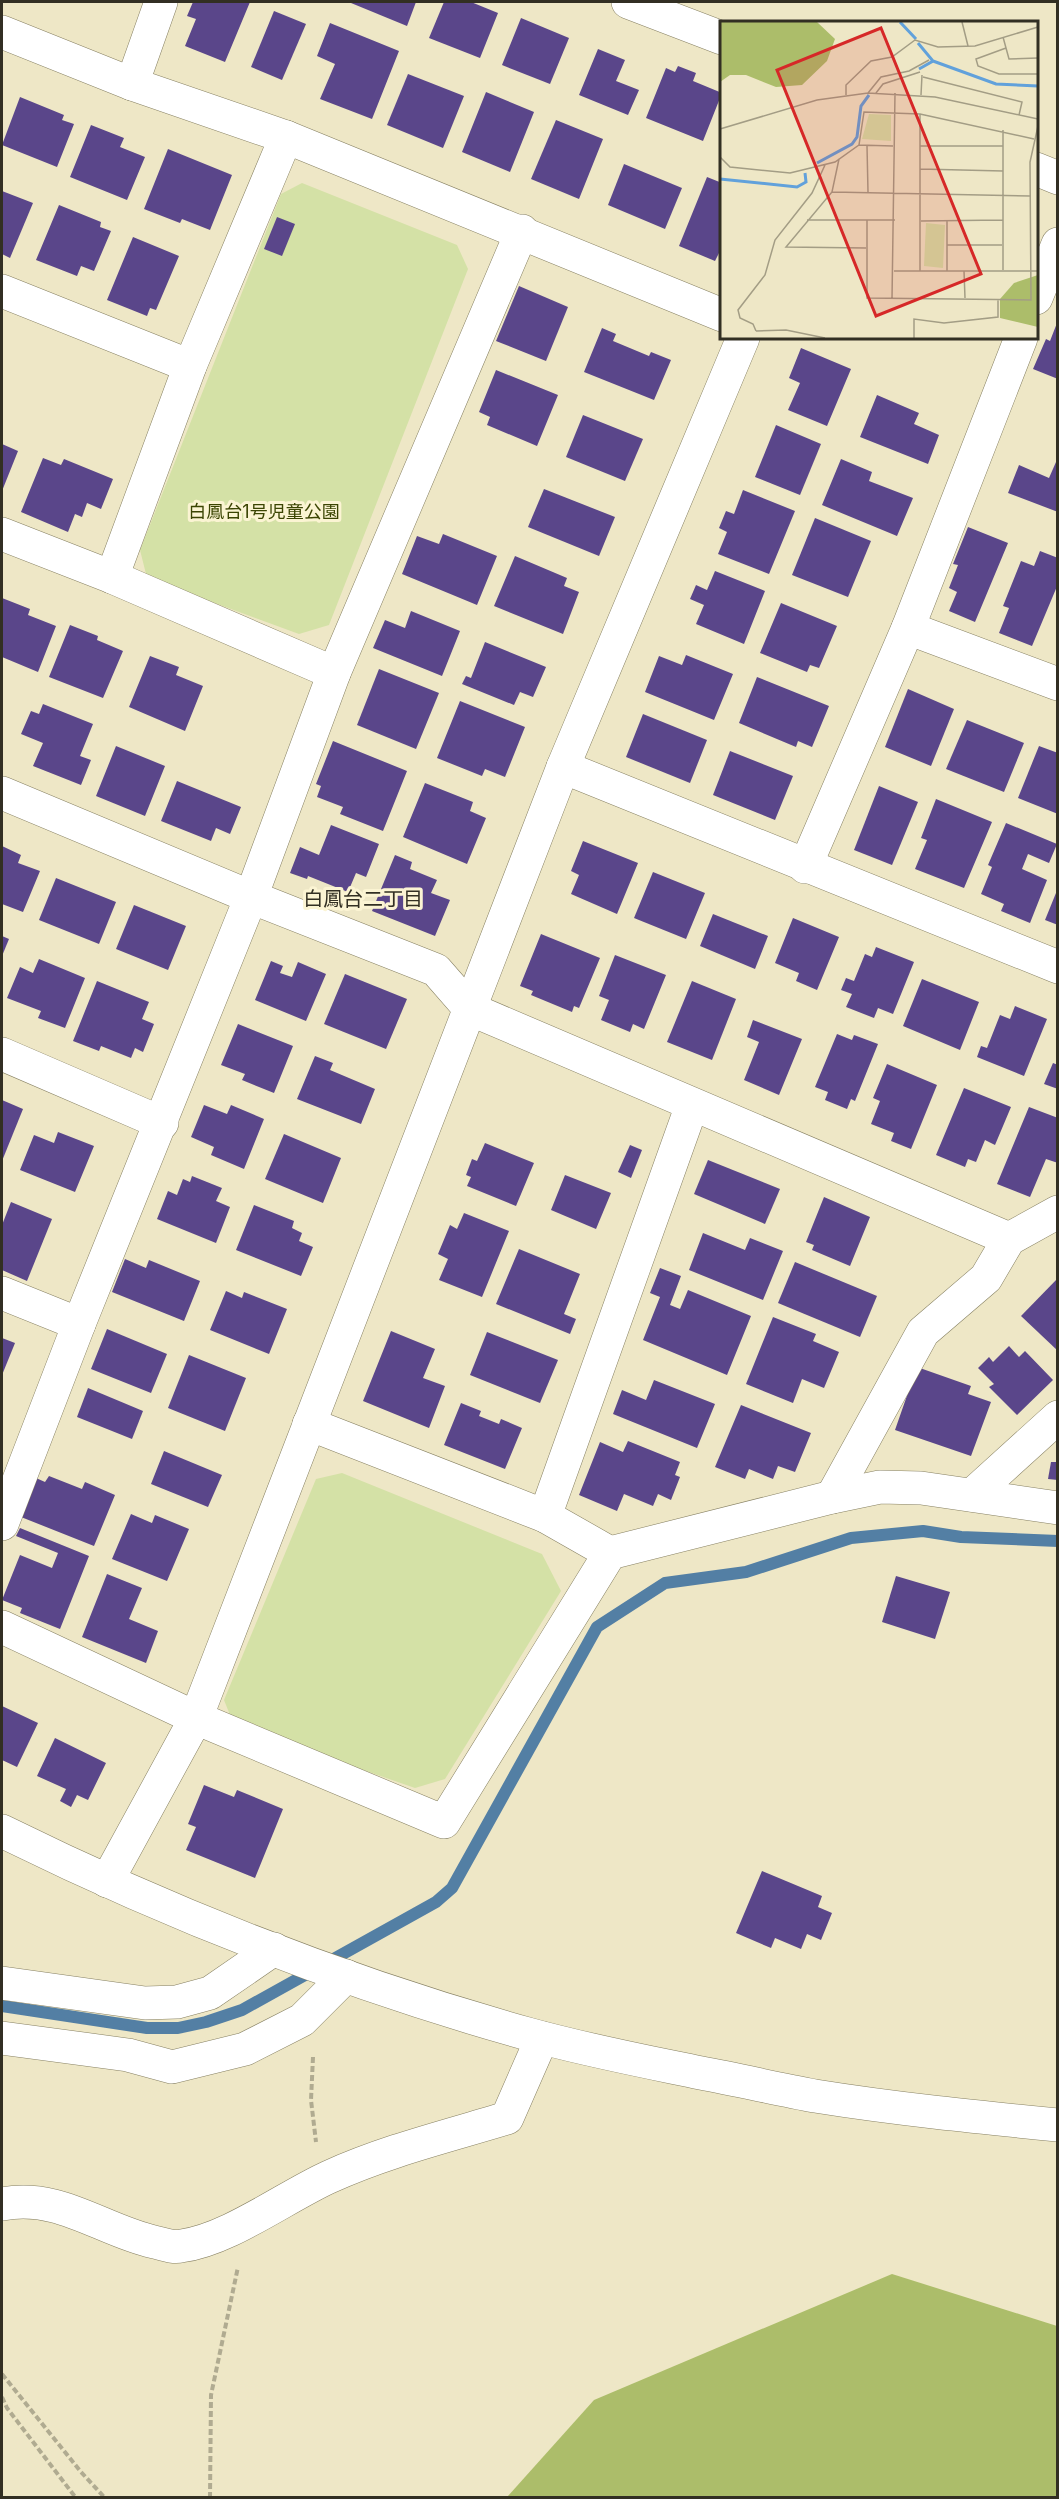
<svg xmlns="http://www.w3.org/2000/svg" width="1059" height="2499" font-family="Inter,'Noto Sans JP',sans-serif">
<rect width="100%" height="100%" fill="#eee7c6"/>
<g fill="#d4e1a6">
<polygon points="302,183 457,245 468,269 329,625 299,634 147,578 140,550 281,194"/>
<polygon points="342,1473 542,1554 561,1591 445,1779 415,1788 234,1725 224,1700 316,1479"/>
</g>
<polygon fill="#acbd6a" points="892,2274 1057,2326 1057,2497 507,2497 594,2400"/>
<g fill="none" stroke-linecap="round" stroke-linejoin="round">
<polyline stroke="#537fa4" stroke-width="12" points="2,2006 147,2028 178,2028 206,2022 242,2010 436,1902 452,1888 597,1627 665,1583 746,1572 851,1538 923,1531 961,1537 1058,1541"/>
</g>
<g fill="#5a468a">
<polygon points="193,2 250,2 225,62 185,46 196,19 187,16"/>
<polygon points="351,2 416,2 407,26 351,3"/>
<polygon points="444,2 471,2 498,13 480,58 429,38"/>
<polygon points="274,11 306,24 282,80 251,67"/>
<polygon points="521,18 569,38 550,84 502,65"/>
<polygon points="330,23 399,51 372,119 320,99 335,64 317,56"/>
<polygon points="598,49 625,60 616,81 639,90 628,115 579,95"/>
<polygon points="678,66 696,73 693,81 722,93 703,141 646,118 666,68 675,72"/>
<polygon points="408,74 464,96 443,148 387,125"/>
<polygon points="486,92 534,112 510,172 462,152"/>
<polygon points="20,97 64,115 62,120 74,124 57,167 2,145"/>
<polygon points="556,120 603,139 579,199 531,179"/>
<polygon points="91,125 124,138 120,147 145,157 127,200 70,177"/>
<polygon points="168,149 232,175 210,230 182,219 180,223 144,209"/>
<polygon points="624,164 682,188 665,229 608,205"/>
<polygon points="707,177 722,183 722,247 715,261 679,246"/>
<polygon points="2,191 33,203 10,258 2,254"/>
<polygon points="59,205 101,222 100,227 111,231 94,271 81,266 77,276 36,260"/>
<polygon points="277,217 295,224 282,256 264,249"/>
<polygon points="133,237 179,256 156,310 150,308 147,316 107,300"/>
<polygon points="519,286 568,307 546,361 496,341"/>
<polygon points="1057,323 1058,323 1058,379 1033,369 1046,339 1050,341"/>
<polygon points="602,328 616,334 613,341 649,356 651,352 671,360 654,400 584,372"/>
<polygon points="801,348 851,369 827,426 788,410 800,383 789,378"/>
<polygon points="496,370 558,395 537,446 487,425 490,417 479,412"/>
<polygon points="877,395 919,413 914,424 939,435 928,464 860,437"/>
<polygon points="583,415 643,439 625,481 566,457"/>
<polygon points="776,425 821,444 800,495 755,477"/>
<polygon points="2,444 18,451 2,491"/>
<polygon points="43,458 61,465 64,459 113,479 101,509 87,503 82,517 75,514 68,532 21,512"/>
<polygon points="841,459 872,472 869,481 913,498 897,536 822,505"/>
<polygon points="1056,462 1058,462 1058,512 1008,493 1019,465 1049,478"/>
<polygon points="544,489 615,517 599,556 528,527"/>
<polygon points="743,490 795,511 769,574 718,554 727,532 719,528 726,511 734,514"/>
<polygon points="815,518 871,541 848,597 792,575"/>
<polygon points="968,527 1008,543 975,622 949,611 957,592 949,588 958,565 953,564"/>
<polygon points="443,534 497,556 477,605 402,574 417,536 439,544"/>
<polygon points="1040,551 1058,558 1058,584 1032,646 999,633 1009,608 1003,606 1021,561 1034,566"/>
<polygon points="515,556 567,578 564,586 579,592 563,634 494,606"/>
<polygon points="715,571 765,591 744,644 696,624 704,605 690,599 696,585 707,590"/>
<polygon points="2,598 30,609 28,615 56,626 38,672 2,657"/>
<polygon points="781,603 837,626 819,668 810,665 807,672 760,653"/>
<polygon points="411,611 460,631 442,676 373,648 385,620 405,628"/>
<polygon points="70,625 98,636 97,640 123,651 103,698 49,677"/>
<polygon points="485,642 546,667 533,697 520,692 514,705 462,684 466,676 471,678"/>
<polygon points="686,655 733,674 714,720 645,692 659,656 682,665"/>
<polygon points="150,656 179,667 176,675 203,686 185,731 129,707"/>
<polygon points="379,669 439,693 416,749 357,725"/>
<polygon points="757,677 829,706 812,747 798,741 796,747 739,723"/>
<polygon points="908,689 954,709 931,766 885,747"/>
<polygon points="460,701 525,727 505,777 485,769 482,776 437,758"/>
<polygon points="43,704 93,724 80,756 91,760 81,785 33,766 43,743 21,734 31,711 39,714"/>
<polygon points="643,714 707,740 690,783 626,757"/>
<polygon points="967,720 1024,743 1004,792 946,769"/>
<polygon points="333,741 407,771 383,831 340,814 343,807 317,797 321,786 316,784"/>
<polygon points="116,746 165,766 145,816 96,796"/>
<polygon points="1039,746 1058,753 1058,814 1018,798"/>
<polygon points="730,751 793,776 775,820 713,795"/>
<polygon points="177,781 241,807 230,834 216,828 211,841 161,821"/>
<polygon points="425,783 473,802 470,811 486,818 467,864 403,837"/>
<polygon points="879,786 918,802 892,865 854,850"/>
<polygon points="936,799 992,822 964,888 915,869 927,840 921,838"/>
<polygon points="1006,823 1057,844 1049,863 1028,854 1022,869 1047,880 1030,923 1001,911 1004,904 981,894 992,867 988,865"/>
<polygon points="331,825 379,844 366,877 356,873 348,892 308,876 307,879 290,873 300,847 319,855"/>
<polygon points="583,841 638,863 617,914 571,894 579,875 571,871"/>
<polygon points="2,846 21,855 18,863 40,871 23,912 2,904"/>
<polygon points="395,855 412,862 410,869 437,880 431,893 450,900 435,936 372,911"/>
<polygon points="653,872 705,893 686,939 634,918"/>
<polygon points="56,878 116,902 99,944 39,920"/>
<polygon points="1058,888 1058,925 1045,920"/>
<polygon points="134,905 186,926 168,970 116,949"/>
<polygon points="713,914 768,936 755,969 700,946"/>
<polygon points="793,918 839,937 817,990 796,981 799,973 775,963"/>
<polygon points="541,934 600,958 579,1008 574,1006 572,1012 531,995 533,991 520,986"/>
<polygon points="2,936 9,939 2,956"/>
<polygon points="876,947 914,962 893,1014 878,1008 874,1018 846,1007 852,994 841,990 846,978 854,981 865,954 872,957"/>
<polygon points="615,955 666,975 644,1029 633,1024 630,1032 601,1020 609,1000 599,996"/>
<polygon points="39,959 85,978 65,1028 38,1018 41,1011 7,998 20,967 33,973"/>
<polygon points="271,961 283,966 280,973 292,977 298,962 326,974 306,1021 255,1000"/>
<polygon points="345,974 407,999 386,1049 324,1024"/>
<polygon points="922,979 979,1002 960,1050 903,1026"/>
<polygon points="97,981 149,1002 142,1019 154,1024 143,1052 135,1048 131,1058 101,1046 99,1051 73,1041"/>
<polygon points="692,981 736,999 712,1060 667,1042"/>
<polygon points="1015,1006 1047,1019 1024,1076 977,1057 981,1046 987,1048 1000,1015 1010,1019"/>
<polygon points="753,1020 802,1039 779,1095 744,1080 759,1042 747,1037"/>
<polygon points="238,1024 293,1046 274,1093 242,1080 245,1074 221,1065"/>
<polygon points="837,1034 852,1040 854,1035 878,1044 855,1101 851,1099 847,1109 825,1100 828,1092 815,1087"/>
<polygon points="315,1056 333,1063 330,1070 375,1089 361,1124 297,1099"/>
<polygon points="1053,1063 1058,1065 1058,1089 1044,1084"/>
<polygon points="887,1064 937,1085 911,1149 891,1141 894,1133 871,1124 880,1101 873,1098"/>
<polygon points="964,1088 1011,1107 995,1145 985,1140 976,1162 968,1159 965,1167 936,1155"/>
<polygon points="2,1100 23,1109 2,1161"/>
<polygon points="204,1105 227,1114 231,1105 264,1119 244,1169 211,1155 214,1147 191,1137"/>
<polygon points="1029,1107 1058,1118 1058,1163 1046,1159 1030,1197 997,1184"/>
<polygon points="58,1132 94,1146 75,1192 20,1170 34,1135 54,1143"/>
<polygon points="284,1134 341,1158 323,1203 265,1179"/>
<polygon points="485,1143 534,1163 516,1206 467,1186 471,1177 466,1175 472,1159 477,1161"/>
<polygon points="630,1145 642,1150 631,1178 618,1172"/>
<polygon points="708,1160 780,1189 765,1224 694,1194"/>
<polygon points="565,1175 611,1193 596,1229 551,1210"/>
<polygon points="192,1176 222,1188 216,1201 230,1207 216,1243 157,1219 168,1191 177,1195 183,1179 190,1182"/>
<polygon points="824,1197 870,1217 850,1266 812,1250 814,1245 806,1242"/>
<polygon points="11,1202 52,1219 27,1281 2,1270 2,1225"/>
<polygon points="254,1205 294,1221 292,1228 302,1233 299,1241 313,1247 301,1276 236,1250"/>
<polygon points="464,1213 509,1231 482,1297 439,1280 448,1259 438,1254 450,1225 457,1229"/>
<polygon points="703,1233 745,1250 750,1238 783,1251 763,1300 689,1270"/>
<polygon points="519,1249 580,1274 564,1314 576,1319 570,1334 496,1304"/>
<polygon points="125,1259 146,1268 149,1260 200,1281 184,1321 112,1292"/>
<polygon points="795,1262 877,1296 860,1337 778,1303"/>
<polygon points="660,1268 681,1276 670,1305 680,1309 688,1290 751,1316 727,1375 643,1340 660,1297 650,1293"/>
<polygon points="1058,1278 1058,1351 1021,1316"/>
<polygon points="226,1291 242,1298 244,1292 287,1309 269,1354 210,1330"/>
<polygon points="773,1317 816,1334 813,1341 839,1352 824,1388 802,1379 793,1403 746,1384"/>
<polygon points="107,1329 167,1354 151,1393 91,1369"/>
<polygon points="391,1331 435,1349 423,1378 445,1386 429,1428 363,1401"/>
<polygon points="487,1332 558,1360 540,1403 470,1375"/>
<polygon points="2,1338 15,1343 2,1375"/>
<polygon points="1009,1346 1019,1357 1025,1351 1053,1380 1017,1415 989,1387 994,1384 978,1368 989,1357 993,1362"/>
<polygon points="189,1355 246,1378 225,1431 168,1408"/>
<polygon points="917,1367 971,1386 968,1394 991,1402 971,1456 895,1430"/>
<polygon points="654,1380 715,1404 697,1448 613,1414 622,1390 646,1400"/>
<polygon points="88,1388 143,1411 132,1439 77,1417"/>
<polygon points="461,1403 481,1411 479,1416 499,1424 501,1419 522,1428 505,1469 444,1445"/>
<polygon points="741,1405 811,1433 795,1472 778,1466 773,1479 749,1469 745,1479 715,1467"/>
<polygon points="628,1441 680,1462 675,1475 680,1477 671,1500 658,1494 653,1506 624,1494 617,1511 579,1495 600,1442 623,1452"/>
<polygon points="164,1451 222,1475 208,1507 151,1484"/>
<polygon points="1051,1462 1058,1462 1058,1480 1048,1479"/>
<polygon points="49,1476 82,1489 85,1482 115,1495 94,1546 21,1517 36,1478 45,1482"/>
<polygon points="131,1514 152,1523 155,1515 189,1529 167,1581 112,1559"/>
<polygon points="20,1528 89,1556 60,1629 20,1613 22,1608 2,1600 20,1555 52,1568 58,1553 16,1536"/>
<polygon points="107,1574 142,1588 129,1619 158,1631 146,1663 82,1637"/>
<polygon points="896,1576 950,1592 935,1639 882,1622"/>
<polygon points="2,1706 38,1723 17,1767 2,1760"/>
<polygon points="55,1738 106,1763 88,1800 77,1795 71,1807 60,1801 66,1789 37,1776"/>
<polygon points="204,1785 234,1797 237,1790 283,1809 255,1878 186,1850 196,1827 188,1824"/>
<polygon points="762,1871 822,1896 818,1907 832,1913 821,1940 807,1934 801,1949 775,1938 771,1948 736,1933"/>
</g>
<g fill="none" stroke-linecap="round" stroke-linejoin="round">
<defs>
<g id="minor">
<polyline points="628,2 722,38"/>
<polyline points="2,32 132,84 286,137 722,315"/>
<polyline points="132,84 161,2"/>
<polyline points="1036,169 1058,178"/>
<polyline points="2,291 190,366"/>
<polyline points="1036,298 1058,244"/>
<polyline points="2,534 112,577 334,673"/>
<polyline points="112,577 190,366 286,137"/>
<polyline points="908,628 1058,684"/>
<polyline points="563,767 1058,967"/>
<polyline points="2,793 251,897 436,970 470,1009 1009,1239"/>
<polyline points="805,867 908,628 1021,338"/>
<polyline points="2,1054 162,1123"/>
<polyline points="2,1293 79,1324"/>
<polyline points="309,1424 545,1516 610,1553"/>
<polyline points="972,1495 1058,1417"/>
<polyline points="832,1497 923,1332 986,1278 1009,1239 1058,1212"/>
<polyline points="545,1516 692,1105"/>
<polyline points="2,1524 79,1324 251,897 334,673 522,231"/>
<polyline points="2,1627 196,1718 563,767 743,338"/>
<polyline points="2,1983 145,2003 177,2002 210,1993 274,1949"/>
<polyline points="2,2038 128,2055 172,2067 245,2049 302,2020 346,1976"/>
<path d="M2,2204C60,2193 101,2230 154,2242C163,2244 173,2248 181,2246C228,2240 285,2197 329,2177C386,2151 448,2136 507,2118L542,2038"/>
</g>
<g id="tertiary">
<path d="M2,1831C168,1913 349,1984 528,2034C585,2050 643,2061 701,2073C739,2080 777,2089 815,2096C896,2109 977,2117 1058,2125"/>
<polyline points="107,1881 196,1718 444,1822 610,1553 832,1497 880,1487 921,1488 1058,1508"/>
</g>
</defs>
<use href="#minor" stroke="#878163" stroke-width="34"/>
<use href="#tertiary" stroke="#878163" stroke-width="34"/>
<g stroke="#b0ab91" stroke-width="4" stroke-dasharray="6 3" stroke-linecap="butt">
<polyline points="313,2057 311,2100 316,2142"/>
<polyline points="2,2374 81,2472 105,2498"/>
<polyline points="2,2397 7,2408 76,2498"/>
<polyline points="210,2498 211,2395 238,2267"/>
</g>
<use href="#minor" stroke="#fff" stroke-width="33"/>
<use href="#tertiary" stroke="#fff" stroke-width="33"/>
</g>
<g text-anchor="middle" stroke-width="6" stroke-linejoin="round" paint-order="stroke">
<g font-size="18" fill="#3b4503" stroke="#fbf4d3">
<text x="264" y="518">白鳳台1号児童公園</text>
</g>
<g font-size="20" fill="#322f23" stroke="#fbf4d3">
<text x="363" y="906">白鳳台二丁目</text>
</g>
</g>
<g transform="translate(720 21)">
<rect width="318" height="318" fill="#eee7c6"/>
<path d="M149,93L171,94V120L142,118ZM206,202L225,204L223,247L204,245Z" fill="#d4e1a6"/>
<path d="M0,1H97L115,18L107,40L82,64L56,66L26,54H10L0,61ZM318,254V306L280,297V278L294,262Z" fill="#acbd6a"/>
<path fill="none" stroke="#61a1db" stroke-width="3" d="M180,1L196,18M198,22L213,40L199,48M213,40L276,63L318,65M97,142L132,123L137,116L141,85L149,74M0,158L77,166L86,161L85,152"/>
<path fill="none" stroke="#a39d85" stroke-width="1.5" d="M242,1L248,25M283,16L289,38L318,37M286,27L256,38L258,45L279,53H318M203,56L302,81L299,94M148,72L161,56L189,50L209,39M156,72L163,63L200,51M126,74V64L151,40L172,36L195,19L218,26L255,25L318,6M201,74L202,54M200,93V250M0,108L97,79L148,72L215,76L318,98M139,124L144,91L200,93L314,118M147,125L148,171M200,125H283M0,136L10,146L70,152L115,141L139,124L173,125M119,138L112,171L66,226L146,227M200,148L283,150M112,171L310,175M87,199H175M147,199V277L311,279L310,141L318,105M201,200L283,199M227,200V250M227,224H282M283,249V109M174,250H318M244,250L245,277M172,278L175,72M36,310L33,303L20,297L18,289L45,254L55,219L92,172L105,144M36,310L66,309L105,317M194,317V298L224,302L278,296V278"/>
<path fill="#d62828" fill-opacity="0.15" stroke="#d62828" stroke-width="3" d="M161,7L261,253L156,295L57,49Z"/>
<rect width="318" height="318" fill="none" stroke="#322f23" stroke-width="3"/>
</g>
<rect width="1059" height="2499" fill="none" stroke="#322f23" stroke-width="6"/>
</svg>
